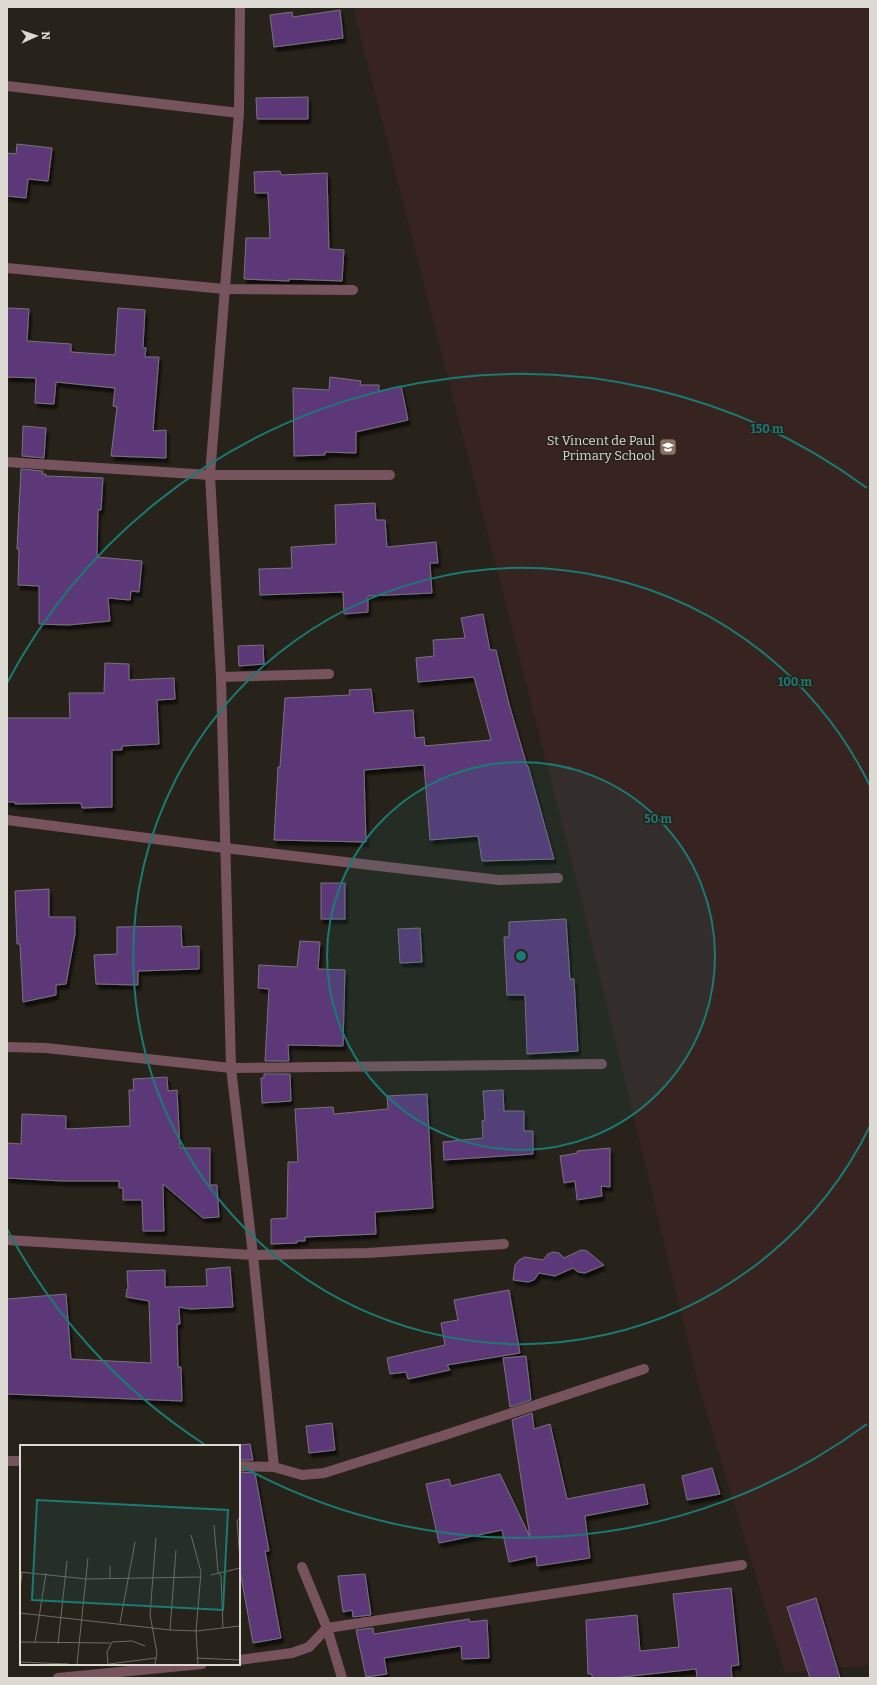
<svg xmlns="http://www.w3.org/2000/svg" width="877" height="1685" font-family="Bitter,serif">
<defs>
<filter id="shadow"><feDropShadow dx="2.5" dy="4.5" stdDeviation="1" flood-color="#0009"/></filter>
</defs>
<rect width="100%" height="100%" fill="#27221a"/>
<polygon fill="#372421" points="353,7 870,7 870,1665 785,1673 699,1387 578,886"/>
<g fill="#5d3879" stroke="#78737c" filter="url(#shadow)">
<polygon points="340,10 343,38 274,47 270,15 292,12 293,17"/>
<polygon points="308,97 308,119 257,119 256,98"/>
<polygon points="17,144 52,148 48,181 28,179 26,198 7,196 7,153 16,154"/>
<polygon points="280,171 281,175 327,173 329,249 344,250 342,281 289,279 289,281 244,279 246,238 270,238 268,193 255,193 254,172"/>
<polygon points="7,308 29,309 27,341 71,344 71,352 115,355 118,308 145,310 143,347 146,348 145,357 159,357 153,431 166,430 166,458 111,456 117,407 113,406 115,388 56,382 54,404 35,403 36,378 7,377"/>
<polygon points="330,377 361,381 360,385 379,385 379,391 401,386 408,420 356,432 356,453 325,452 325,455 294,456 293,388 329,390"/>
<polygon points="23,426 46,428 44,458 22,456"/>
<polygon points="21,469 43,471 42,474 46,474 45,476 103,478 101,510 98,510 97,557 142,561 139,592 131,591 130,600 108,598 110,621 68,625 39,624 39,586 18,585 19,549 17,549"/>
<polygon points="375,503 376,520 385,520 387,547 436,542 438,563 430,563 432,593 368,596 368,612 344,614 343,592 260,595 259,569 292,568 291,547 336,544 335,505"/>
<polygon points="483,614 490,650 496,650 509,704 527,766 528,766 554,859 482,861 478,836 430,840 424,765 364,770 366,842 274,840 278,767 280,767 285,698 350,695 349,690 371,689 374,713 413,710 415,738 424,737 425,746 491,740 474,677 418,682 416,658 434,656 433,640 465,638 461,618"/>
<polygon points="263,645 264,664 239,666 238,646"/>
<polygon points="105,663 129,664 129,680 174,678 175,699 157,700 159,744 122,746 122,750 112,750 112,807 82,808 81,803 15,804 15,802 7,802 7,718 70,718 69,693 104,693"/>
<rect x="321" y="883" width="24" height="36"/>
<polygon points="49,889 49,917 75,917 75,934 66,984 56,985 56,995 23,1002 20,944 17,944 15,891"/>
<polygon points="566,919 570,979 574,979 578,1051 527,1054 525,995 507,995 504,937 509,937 509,922"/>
<polygon points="181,926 182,947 199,946 199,969 138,971 138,985 96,984 94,955 117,954 117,927"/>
<polygon points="420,928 422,962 400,963 398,929"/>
<polygon points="300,941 320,942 318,969 345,970 343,1046 288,1045 289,1061 265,1061 269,989 258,988 259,965 297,967"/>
<polygon points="264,1074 290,1074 291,1101 262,1103 261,1078 264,1078"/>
<polygon points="167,1077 168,1091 177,1090 180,1148 210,1148 210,1185 217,1185 219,1217 203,1218 163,1184 164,1231 143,1231 142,1200 123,1200 123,1188 119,1188 119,1181 62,1181 7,1178 7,1143 21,1144 22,1114 66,1116 66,1129 130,1126 129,1090 134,1090 133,1079"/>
<polygon points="503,1090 504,1111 524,1111 524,1131 533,1131 533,1154 444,1160 443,1142 483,1138 482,1121 485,1120 483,1091"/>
<polygon points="427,1094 433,1208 375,1212 376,1234 305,1237 305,1241 297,1241 297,1243 271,1244 271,1219 287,1218 288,1162 298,1162 295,1109 333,1107 334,1114 388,1109 387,1096"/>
<polygon points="610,1148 610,1187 601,1186 602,1196 577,1200 575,1181 564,1183 560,1156 578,1153 577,1151"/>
<polygon points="581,1250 587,1251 604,1265 585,1273 578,1272 573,1268 555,1276 539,1273 534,1280 528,1282 513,1280 515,1265 519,1260 525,1257 543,1260 548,1254 553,1252 559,1253 564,1258"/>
<polygon points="230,1267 233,1307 190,1309 179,1307 180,1324 177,1324 178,1367 181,1367 182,1401 7,1394 7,1299 66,1294 71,1359 151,1363 149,1301 126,1297 127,1289 128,1289 127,1271 165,1270 165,1287 207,1286 206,1269"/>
<polygon points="509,1290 520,1353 447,1365 450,1370 408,1379 406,1372 390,1374 387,1358 445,1345 441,1323 458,1320 454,1300"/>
<polygon points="526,1356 531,1400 510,1407 503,1358"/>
<polygon points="532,1413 534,1429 550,1424 567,1499 644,1484 648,1504 585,1516 590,1558 537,1566 536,1556 509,1562 502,1530 439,1543 426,1484 449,1479 451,1486 500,1474 530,1537 512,1420"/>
<polygon points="332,1423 335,1450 309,1453 306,1426"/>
<polygon points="250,1444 253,1460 239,1460 239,1445"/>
<polygon points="712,1468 720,1494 687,1500 682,1476"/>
<polygon points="239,1472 255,1473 269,1551 265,1551 281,1638 253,1643 239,1565"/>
<polygon points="365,1574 371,1615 353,1617 352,1610 343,1612 338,1576"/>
<polygon points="731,1588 739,1665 731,1666 732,1678 697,1678 696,1669 613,1678 592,1678 592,1674 588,1674 586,1620 637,1615 640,1651 679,1647 673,1594"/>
<polygon points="816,1598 840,1678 810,1678 787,1607"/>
<polygon points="469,1619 470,1622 487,1620 489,1658 462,1659 461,1646 384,1658 387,1674 366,1677 356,1630 373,1628 374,1634"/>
</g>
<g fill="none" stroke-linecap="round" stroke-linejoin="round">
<g stroke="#77535d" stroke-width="10">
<polyline points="240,7 239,113 210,475 221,677 231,1068 253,1255 274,1467"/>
<polyline points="7,86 239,113"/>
<polyline points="7,268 224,289 353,290"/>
<polyline points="7,462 210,475 390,475"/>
<polyline points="221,677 329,674"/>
<polyline points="7,820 225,848 499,880 558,878"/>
<polyline points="7,1047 46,1048 231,1068 602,1064"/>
<polyline points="7,1240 253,1255 368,1253 504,1244"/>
<polyline points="7,1461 21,1461"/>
<polyline points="239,1466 274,1467 302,1475 324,1473 439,1437 644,1369"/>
<polyline points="302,1567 327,1628 342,1678"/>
<polyline points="239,1660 292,1653 309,1647 327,1628 742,1565"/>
<polyline points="58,1678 202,1664"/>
</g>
</g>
<circle cx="521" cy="956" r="194" fill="#197b73" fill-opacity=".12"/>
<g fill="none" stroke="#197b73" stroke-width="2">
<circle cx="521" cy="956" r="194"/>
<path d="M870 1126A388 388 0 1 1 870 786"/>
<path d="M867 1424A582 582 0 0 1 243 1467M204 1444A582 582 0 0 1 7 1229M7 683A582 582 0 0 1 867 488"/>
</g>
<defs>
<symbol id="school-square" viewBox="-11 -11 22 22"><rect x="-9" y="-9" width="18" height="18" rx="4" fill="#8d6e63" stroke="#27221a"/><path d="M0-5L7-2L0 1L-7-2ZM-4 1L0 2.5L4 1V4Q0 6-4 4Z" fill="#fff"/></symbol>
</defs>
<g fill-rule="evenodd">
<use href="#school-square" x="658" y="437" width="20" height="20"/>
</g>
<g text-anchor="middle" stroke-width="3" stroke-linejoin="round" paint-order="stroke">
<g font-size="13" fill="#dddad4" stroke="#27221a" text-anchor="end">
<text x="655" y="445">St Vincent de Paul<tspan x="655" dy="15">Primary School</tspan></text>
</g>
</g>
<g transform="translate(20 1445)">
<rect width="220" height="220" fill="#27221a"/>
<path fill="none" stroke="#706c64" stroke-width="1" d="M220,72L217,76L220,115M194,80L198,127L201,131L203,183M171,90L181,127L176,186L178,219M0,127L67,134L180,132M191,130L220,123M90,134V121M0,144L2,127M0,168L150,185L176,186L220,181M100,178L115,97M150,185L156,105M0,197L90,198M15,198L26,128M38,199L47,116M176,213L220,215M0,217L49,219M57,219L68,113M88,219L87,207L92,197L112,196L125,201M89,219L136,213M135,219L137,208L130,170L136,93"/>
<path fill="#197b73" fill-opacity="0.15" stroke="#197b73" stroke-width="2" d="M17,55L208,65L203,165L12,155Z"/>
<rect width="220" height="220" fill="none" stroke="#dddad4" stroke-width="2"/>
</g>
<circle cx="521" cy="956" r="6" fill="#197b73" stroke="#27221a" stroke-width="2"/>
<g font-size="12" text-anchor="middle" font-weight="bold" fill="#197b73" stroke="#27221a" stroke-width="3" stroke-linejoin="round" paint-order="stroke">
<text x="767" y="433">150 m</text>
<text x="795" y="686">100 m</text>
<text x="658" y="823">50 m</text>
</g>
<rect width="877" height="1685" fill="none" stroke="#dddad4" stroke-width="16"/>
<g transform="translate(36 36) rotate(87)" stroke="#27221a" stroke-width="3" paint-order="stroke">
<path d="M0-3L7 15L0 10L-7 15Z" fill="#dddad4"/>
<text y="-6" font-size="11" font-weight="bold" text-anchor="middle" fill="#dddad4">N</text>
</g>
</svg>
